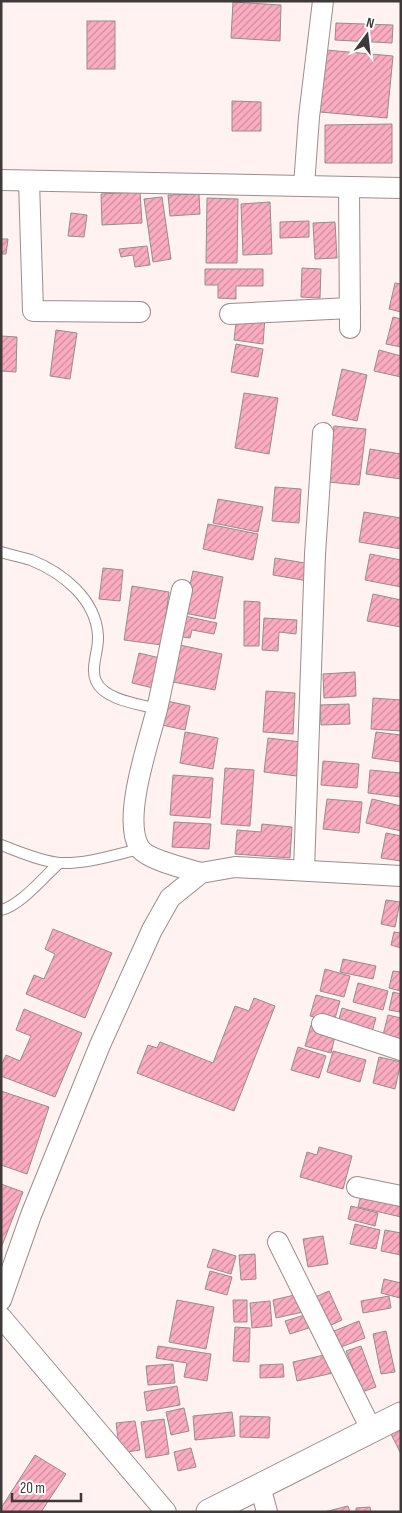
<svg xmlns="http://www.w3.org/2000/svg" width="402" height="1513" font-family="'Sofia Sans Condensed',sans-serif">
<defs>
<pattern id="building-hatch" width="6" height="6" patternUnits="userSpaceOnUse" patternTransform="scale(1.25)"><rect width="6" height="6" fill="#fbacc0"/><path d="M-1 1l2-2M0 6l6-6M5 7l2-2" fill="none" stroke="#cd8d9d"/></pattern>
</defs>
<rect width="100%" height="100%" fill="#fff2f1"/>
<g fill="url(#building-hatch)" stroke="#978c8e">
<polygon points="233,2 281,5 280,41 231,38"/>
<rect x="87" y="21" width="28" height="48"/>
<polygon points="336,23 393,25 392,43 335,40"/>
<polygon points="326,50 393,56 387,118 320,112"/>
<polygon points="232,101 261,102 261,131 232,131"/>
<polygon points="392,124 392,163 325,163 325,125"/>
<polygon points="140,192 142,223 102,225 101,194"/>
<polygon points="199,194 200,214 170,216 168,195"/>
<polygon points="162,197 171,259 153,262 144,199"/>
<polygon points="207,198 238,199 237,263 206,263"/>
<polygon points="270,202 272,254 243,255 241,204"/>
<polygon points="71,213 87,215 84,237 68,236"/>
<polygon points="309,221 309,237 280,238 280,222"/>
<polygon points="335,222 337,258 315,259 313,223"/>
<polygon points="1,239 8,239 6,254 1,254"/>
<polygon points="147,246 150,265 135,267 133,255 121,257 119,249"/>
<polygon points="302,268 321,269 320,298 301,297"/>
<polygon points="205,269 263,269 263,286 236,286 236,299 218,298 218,285 205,285"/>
<polygon points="395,283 401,284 401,312 389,309"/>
<polygon points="237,314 265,317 263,344 234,340"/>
<polygon points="393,317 401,319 401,347 386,344"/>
<polygon points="56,330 77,333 70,379 50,376"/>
<polygon points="1,336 17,337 16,372 1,371"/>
<polygon points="236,344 263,349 258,377 231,372"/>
<polygon points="379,350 401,356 401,377 374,371"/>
<polygon points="342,369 367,375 357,421 332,415"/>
<polygon points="244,393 278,398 269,454 235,448"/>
<polygon points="334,426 366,429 359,485 328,482"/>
<polygon points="370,449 401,454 401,479 366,474"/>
<polygon points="275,487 301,489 299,523 272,521"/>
<polygon points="218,499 263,507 258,532 213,523"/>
<polygon points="364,512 401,518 401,549 359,542"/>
<polygon points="208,524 258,534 253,560 203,549"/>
<polygon points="370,554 401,560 401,587 365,580"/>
<polygon points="275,558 311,564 308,581 273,575"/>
<polygon points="103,568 123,570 120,601 99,599"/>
<polygon points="193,571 223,577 215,619 184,613"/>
<polygon points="132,586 169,592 162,645 124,640"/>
<polygon points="373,594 401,600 401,627 367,621"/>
<polygon points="244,601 260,602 259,646 244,646"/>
<polygon points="180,615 217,623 214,634 192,630 190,638 176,636"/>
<polygon points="264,618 297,620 296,634 279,632 278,651 262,650"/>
<polygon points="175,644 222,654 215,690 168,681"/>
<polygon points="139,653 160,658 153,688 132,683"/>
<polygon points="355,672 356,696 324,698 323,674"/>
<polygon points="266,691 295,693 293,734 263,732"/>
<polygon points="373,698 401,700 401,731 371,729"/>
<polygon points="162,700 190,706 185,730 157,724"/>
<polygon points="349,704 350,724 321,725 320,705"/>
<polygon points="185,732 218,738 213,769 180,763"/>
<polygon points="376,732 401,735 401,762 372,758"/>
<polygon points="268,738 301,742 297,776 264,772"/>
<polygon points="323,761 359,764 357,788 321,785"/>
<polygon points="225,768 254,770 250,826 221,824"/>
<polygon points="370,770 401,773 401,797 368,793"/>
<polygon points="173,775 213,778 210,818 170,815"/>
<polygon points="327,799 362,802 359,833 323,829"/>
<polygon points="372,799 401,806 401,831 366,823"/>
<polygon points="174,822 211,824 209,849 172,847"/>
<polygon points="262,824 292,827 290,858 235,854 237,830 261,832"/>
<polygon points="386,833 401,836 401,861 381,858"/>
<polygon points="386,900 400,902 395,927 381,924"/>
<polygon points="53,929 112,953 85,1018 26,994 34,975 44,979 55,954 45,949"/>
<polygon points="394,932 401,933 401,948 391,945"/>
<polygon points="343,959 376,966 373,979 340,972"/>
<polygon points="325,969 350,976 344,997 320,991"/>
<polygon points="393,971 401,972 401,991 389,988"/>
<polygon points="358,983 388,991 383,1010 353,1002"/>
<polygon points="393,992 401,994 400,1012 389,1010"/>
<polygon points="316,995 340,1001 334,1022 310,1016"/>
<polygon points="254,998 275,1006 234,1111 137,1073 148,1045 157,1048 160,1042 213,1063 235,1006 249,1011"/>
<polygon points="342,1008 376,1018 372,1032 338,1023"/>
<polygon points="24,1009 82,1033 55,1097 1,1076 1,1066 6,1055 20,1061 31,1036 16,1030"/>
<polygon points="388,1015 401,1018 401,1043 382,1039"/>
<polygon points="311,1025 336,1032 331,1053 305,1046"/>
<polygon points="298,1047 326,1056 319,1078 291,1070"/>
<polygon points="333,1051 366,1060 360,1082 327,1072"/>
<polygon points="379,1057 401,1062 395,1089 373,1083"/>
<polygon points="1,1091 49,1107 27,1174 1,1165"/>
<polygon points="319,1147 352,1156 343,1189 300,1177 307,1152 317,1155"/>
<polygon points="1,1184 23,1192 1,1248"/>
<polygon points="362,1191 401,1200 401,1217 358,1207"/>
<polygon points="351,1206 378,1213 375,1226 348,1219"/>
<polygon points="355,1224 380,1230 376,1249 350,1244"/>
<polygon points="385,1230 401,1233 401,1255 381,1251"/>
<polygon points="323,1236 328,1264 308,1267 303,1239"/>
<polygon points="213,1249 236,1256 231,1274 207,1267"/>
<polygon points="255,1254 256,1279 241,1280 239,1255"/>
<polygon points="210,1271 232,1277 227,1295 205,1289"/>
<polygon points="384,1279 401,1283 400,1298 381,1293"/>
<polygon points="329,1291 342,1320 327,1327 313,1298"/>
<polygon points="299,1294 303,1312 276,1318 273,1300"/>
<polygon points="389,1296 391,1308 363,1313 361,1301"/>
<polygon points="177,1300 214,1307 206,1349 169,1342"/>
<polygon points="233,1300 247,1300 247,1322 234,1322"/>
<polygon points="270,1301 272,1326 252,1328 250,1303"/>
<polygon points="308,1314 312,1327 290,1334 285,1321"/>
<polygon points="359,1321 365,1338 341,1347 334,1331"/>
<polygon points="235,1327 250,1328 249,1362 233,1361"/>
<polygon points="386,1331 395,1372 381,1374 373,1334"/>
<polygon points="158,1346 211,1354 207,1381 184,1377 187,1363 156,1358"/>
<polygon points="361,1346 376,1387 362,1392 346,1351"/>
<polygon points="329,1354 333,1373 297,1381 293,1362"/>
<polygon points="173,1364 175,1383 148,1385 146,1366"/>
<polygon points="283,1364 284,1377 260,1378 260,1365"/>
<polygon points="177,1386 180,1405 147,1411 144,1392"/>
<polygon points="184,1408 189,1431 171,1435 166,1412"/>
<polygon points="232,1412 235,1436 195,1440 193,1416"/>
<polygon points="240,1416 270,1417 269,1438 240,1437"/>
<polygon points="164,1419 169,1454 146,1458 141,1422"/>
<polygon points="135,1421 140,1450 120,1453 116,1423"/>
<polygon points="401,1424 401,1454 389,1430"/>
<polygon points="191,1448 196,1467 178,1471 174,1452"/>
<polygon points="35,1455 66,1474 41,1512 1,1512 1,1508"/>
<polygon points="348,1506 350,1512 324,1512"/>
<polygon points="370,1507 371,1512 356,1512 356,1508"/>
</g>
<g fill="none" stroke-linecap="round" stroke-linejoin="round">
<defs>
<g id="service">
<path d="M1,552C11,555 21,557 31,560C63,573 96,599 98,636C99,650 90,668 96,681C104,700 139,704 157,709"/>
<path d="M1,845C20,852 40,861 60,863C87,864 114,855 140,849"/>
<path d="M1,910C20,906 45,876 59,863"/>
</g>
<g id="minor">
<polyline points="1,180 401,188"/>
<polyline points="29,181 33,311 140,312"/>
<polyline points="304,186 309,117 323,1"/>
<polyline points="349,188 350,328"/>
<polyline points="230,314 350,308"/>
<path d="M182,590C173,630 166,670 157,709C149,742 122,817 139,847C145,859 187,869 201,873"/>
<polyline points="304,870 315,554 323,433"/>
<polyline points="322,1024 401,1050"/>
<polyline points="357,1187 401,1196"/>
<polyline points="278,1242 371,1429"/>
<polyline points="1,1300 31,1215 100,1045 152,930 170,898 201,873 235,867 401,876"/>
<polyline points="1,1317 166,1512"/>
<polyline points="260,1486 267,1512"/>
</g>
<polyline id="tertiary" points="209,1512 401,1415"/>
</defs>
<use href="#service" stroke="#998e8d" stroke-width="12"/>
<use href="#minor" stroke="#998e8d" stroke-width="22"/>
<use href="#tertiary" stroke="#998e8d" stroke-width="27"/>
<use href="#service" stroke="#fff" stroke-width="10"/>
<use href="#minor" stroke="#fff" stroke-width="20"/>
<use href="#tertiary" stroke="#fff" stroke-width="25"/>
</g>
<rect width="402" height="1513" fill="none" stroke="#3f3a3a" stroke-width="5"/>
<g transform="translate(367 35) rotate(15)" stroke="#ffffff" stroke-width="4" paint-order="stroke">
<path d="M0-4L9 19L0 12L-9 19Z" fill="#3f3a3a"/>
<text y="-8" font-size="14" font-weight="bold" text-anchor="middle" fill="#3f3a3a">N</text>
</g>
<path d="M12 1493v8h69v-8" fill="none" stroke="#3f3a3a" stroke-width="2.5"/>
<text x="20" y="1493" font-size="15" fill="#3f3a3a" stroke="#ffffff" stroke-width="4" paint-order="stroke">20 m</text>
</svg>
